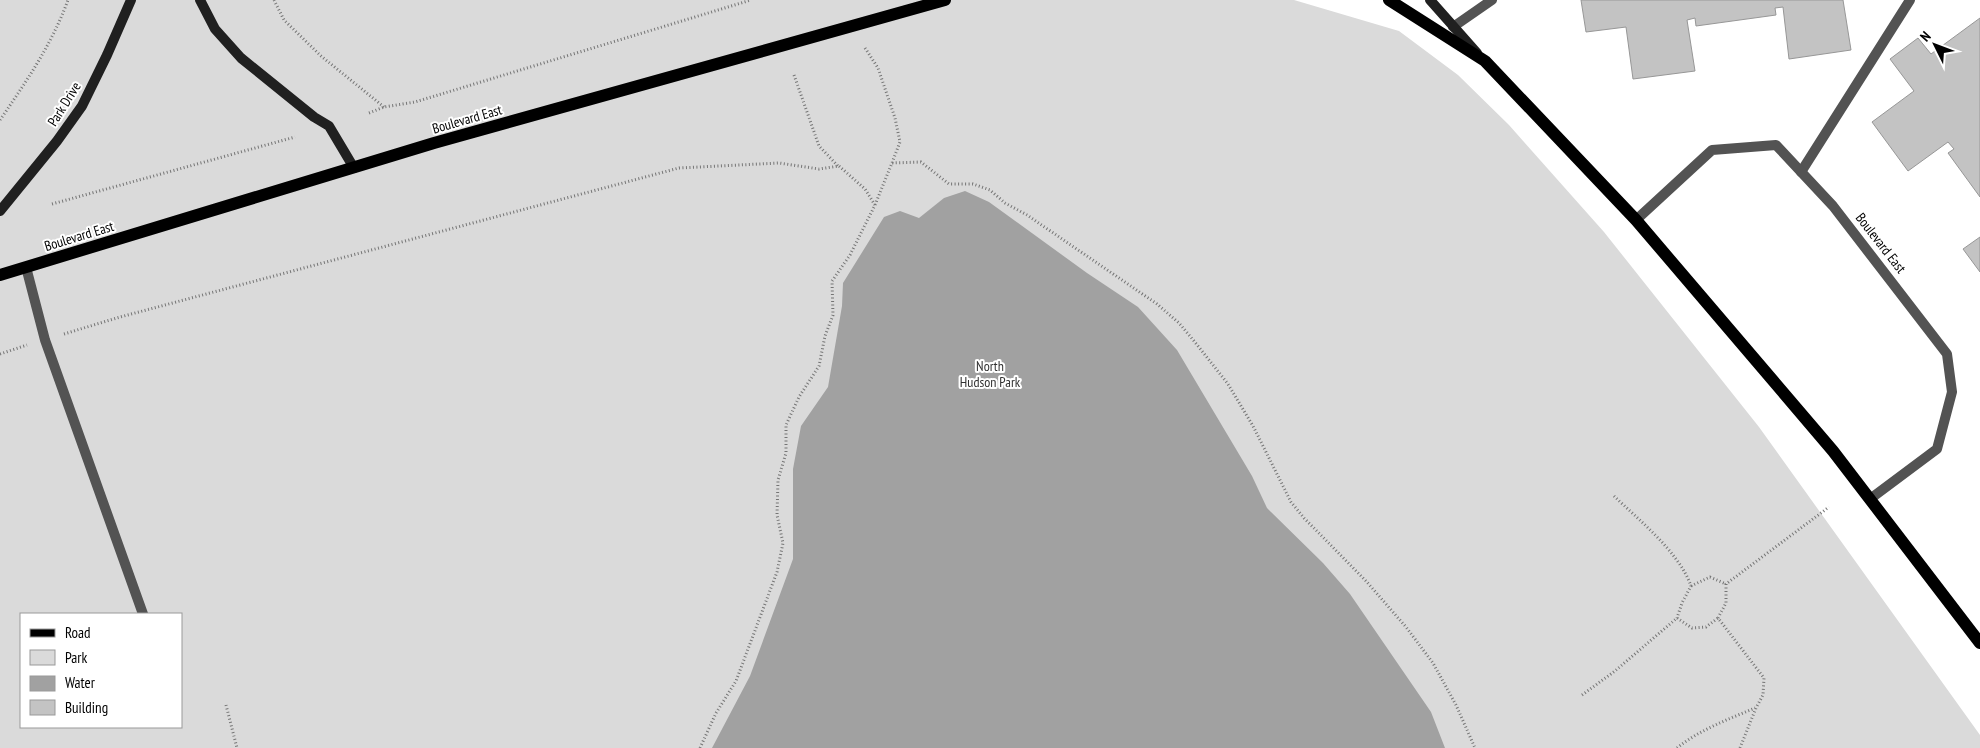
<svg xmlns="http://www.w3.org/2000/svg" width="1980" height="748" font-family="'PT Sans Narrow',sans-serif">
<rect width="100%" height="100%" fill="#fff"/>
<path fill="#dadada" fill-rule="evenodd" d="M0,0H1294L1399,31L1458,75L1509,125L1604,232L1759,427L1980,735V748H0ZM21,614H181V727H21Z"/>
<polygon fill="#a1a1a1" points="965,191 989,202 1087,273 1138,307 1177,350 1252,476 1267,508 1323,563 1350,594 1431,712 1445,748 712,748 750,676 793,559 793,469 801,426 828,387 842,306 843,283 884,217 900,211 919,218 944,198"/>
<g fill="#c3c3c3" stroke="#979797">
<polygon points="1581,0 1843,0 1851,50 1789,59 1783,7 1775,8 1776,15 1696,26 1695,18 1687,20 1695,71 1633,79 1626,27 1586,32"/>
<polygon points="1980,18 1980,197 1948,153 1954,149 1948,142 1908,171 1872,122 1914,91 1890,59 1918,38 1931,54"/>
<polygon points="1980,237 1980,272 1963,249"/>
</g>
<g fill="none" stroke-linecap="round" stroke-linejoin="round">
<g stroke="#757575" stroke-width="3" stroke-dasharray="1 2.5" stroke-linecap="butt">
<polyline points="274,0 284,20 321,56 384,107"/>
<polyline points="865,48 878,68 895,118 900,142 892,163"/>
<polyline points="794,75 819,146 838,166"/>
<polyline points="369,113 384,107 415,102 751,0"/>
<path d="M0,120C26,82 52,44 68,0"/>
<polyline points="52,204 295,137"/>
<polyline points="64,334 120,317 679,168 779,163 819,169 839,166 865,189 875,205"/>
<polyline points="0,354 27,345"/>
<path d="M1614,496C1640,521 1679,552 1691,586L1682,603L1677,618"/>
<polyline points="1691,586 1710,577 1726,584"/>
<polyline points="1582,695 1615,671 1677,618 1692,628 1706,627 1718,618"/>
<polyline points="226,705 237,748"/>
<polyline points="700,748 716,713 736,681 777,572 783,543 777,515 778,480 786,453 786,425 799,397 819,366 825,336 833,315 832,281 850,255 875,205 892,163 921,162 949,184 973,184 990,190 1005,203 1027,215 1157,304 1179,323 1194,341 1228,384 1253,426 1291,502 1304,518 1366,581 1406,627 1433,663 1456,705 1475,748"/>
<path d="M1677,748C1699,730 1729,719 1755,708"/>
<polyline points="1740,748 1756,708 1763,695 1764,678 1718,618 1726,603 1726,584 1829,507"/>
</g>
<g stroke="#535353" stroke-width="10">
<polyline points="1453,27 1492,0"/>
<polyline points="26,267 45,340 143,614"/>
</g>
<g stroke="#535353" stroke-width="10">
<polyline points="1801,172 1910,0"/>
<polyline points="1636,220 1712,150 1776,145 1833,206 1947,354 1952,392 1937,449 1870,499"/>
</g>
<g stroke="#202020" stroke-width="10">
<polyline points="200,0 215,29 241,58 314,117 329,126 354,168"/>
<polyline points="1430,0 1477,53"/>
<polyline points="0,211 57,141 82,106 107,55 131,0"/>
</g>
<g stroke="#000" stroke-width="12">
<polyline points="1389,0 1485,61 1636,220 1833,451 1980,643"/>
<polyline points="0,275 434,143 945,0"/>
</g>
</g>
<g text-anchor="middle" stroke-width="4" stroke-linejoin="round" paint-order="stroke">
<g font-size="14" fill="#000" stroke="#fff">
<text transform="translate(64 104) rotate(-58)" y="5">Park Drive</text>
<text transform="translate(467 119) rotate(-16)" y="5">Boulevard East</text>
<text transform="translate(79 236) rotate(-17)" y="5">Boulevard East</text>
<text transform="translate(1881 243) rotate(52)" y="5">Boulevard East</text>
</g>
<g font-size="14" fill="#313131" stroke="#fff">
<text x="990" y="371">North<tspan x="990" dy="16">Hudson Park</tspan></text>
</g>
</g>
<rect x="20" y="613" width="162" height="115" fill="#ffffff" stroke="#999999"/>
<rect x="30" y="629" width="25" height="8" fill="#000000" stroke="#999999"/>
<text x="65" y="638" font-size="15" fill="#000000">Road</text>
<rect x="30" y="650" width="25" height="15" fill="#dadada" stroke="#999999"/>
<text x="65" y="663" font-size="15" fill="#000000">Park</text>
<rect x="30" y="676" width="25" height="15" fill="#a1a1a1" stroke="#999999"/>
<text x="65" y="688" font-size="15" fill="#000000">Water</text>
<rect x="30" y="700" width="25" height="15" fill="#c3c3c3" stroke="#999999"/>
<text x="65" y="713" font-size="15" fill="#000000">Building</text>
<g transform="translate(1935 45) rotate(312)" stroke="#ffffff" stroke-width="4" paint-order="stroke">
<path d="M0-4L9 19L0 12L-9 19Z" fill="#000000"/>
<text y="-8" font-size="14" font-weight="bold" text-anchor="middle" fill="#000000">N</text>
</g>
</svg>
